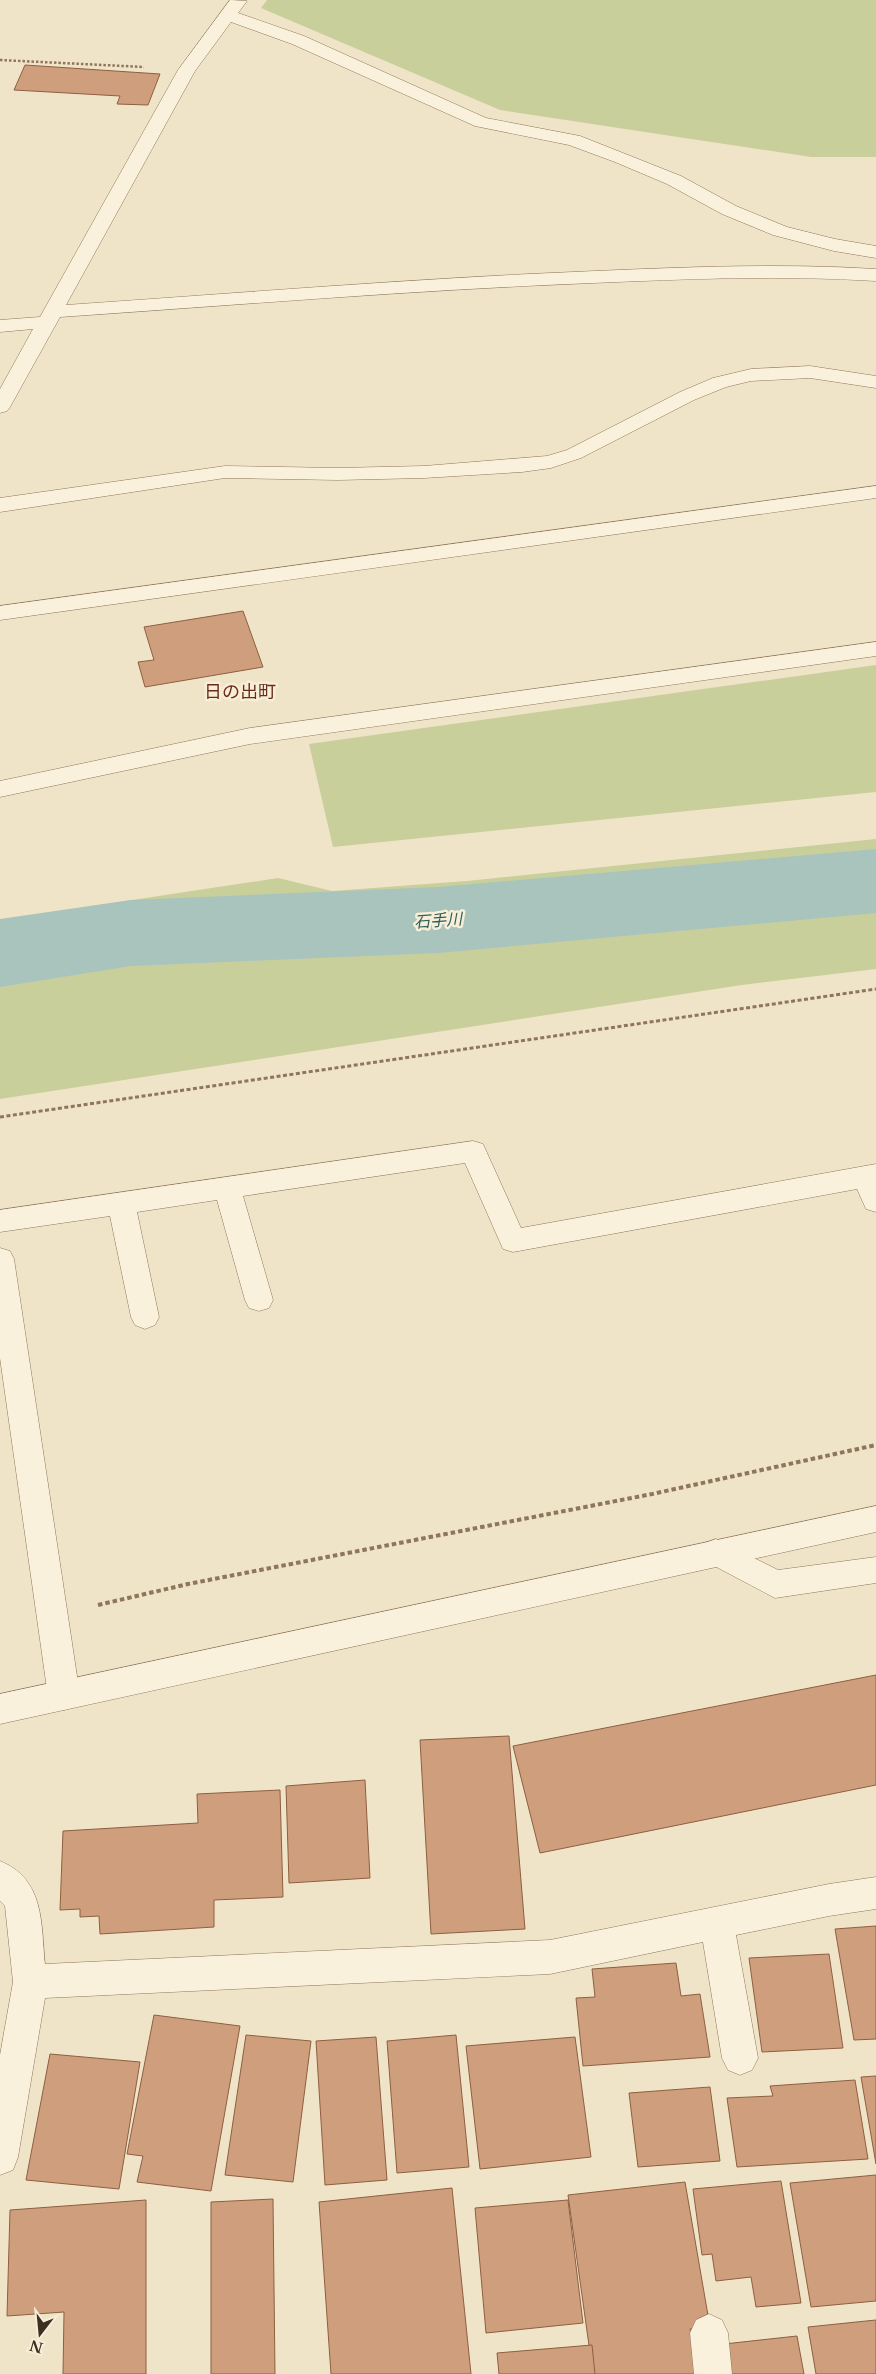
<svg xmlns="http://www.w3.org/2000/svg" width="876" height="2374" font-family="'Libre Baskerville','Noto Sans JP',serif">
<rect width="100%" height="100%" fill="#f0e4c8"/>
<g fill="#c9cf9b">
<polygon points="267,0 876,0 876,157 811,157 500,110 261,8"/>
<polygon points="876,665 876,792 333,847 309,744"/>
<polygon points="876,839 876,969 742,985 0,1099 0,920 278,878 332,891 467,881"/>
</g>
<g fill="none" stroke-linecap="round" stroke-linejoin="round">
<polygon fill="#a9c4bc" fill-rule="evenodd" points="876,849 876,913 438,953 131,966 0,987 0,919 131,900 438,887"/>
</g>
<g fill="#cf9f7d" stroke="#8d5f41">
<polygon points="25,65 160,74 148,105 117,104 120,96 14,90"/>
<polygon points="243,611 263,667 145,687 138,662 154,660 144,627"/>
<polygon points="876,1675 876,1785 540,1853 513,1746"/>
<polygon points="509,1736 525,1929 431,1934 420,1740"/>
<polygon points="365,1780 370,1878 289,1883 286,1786"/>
<polygon points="280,1790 283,1897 214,1900 214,1927 100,1934 99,1916 80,1917 80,1909 60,1910 63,1831 198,1823 197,1794"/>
<polygon points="876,1926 876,2039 854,2040 835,1929"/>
<polygon points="829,1954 843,2048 762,2052 749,1958"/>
<polygon points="676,1963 681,1996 700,1994 710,2057 583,2066 576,1998 595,1997 592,1969"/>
<polygon points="154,2015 240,2026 211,2191 137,2182 143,2156 127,2154"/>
<polygon points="246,2035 311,2041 293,2182 225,2175"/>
<polygon points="456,2035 469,2167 397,2173 387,2041"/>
<polygon points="376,2037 387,2180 325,2185 316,2041"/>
<polygon points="575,2037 591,2157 480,2169 466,2046"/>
<polygon points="50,2054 140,2062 119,2189 26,2180"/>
<polygon points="876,2076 876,2164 861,2077"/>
<polygon points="855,2080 868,2159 737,2167 727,2098 773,2096 770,2086"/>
<polygon points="710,2087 720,2161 638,2167 629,2093"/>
<polygon points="876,2175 876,2301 811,2307 790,2183"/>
<polygon points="781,2181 801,2303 756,2307 751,2277 716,2281 712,2254 702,2255 693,2189"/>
<polygon points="685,2182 710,2327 690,2329 698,2374 593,2374 568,2195"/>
<polygon points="452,2188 471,2374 331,2374 319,2202"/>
<polygon points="273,2199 275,2374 211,2374 211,2202"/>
<polygon points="146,2200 146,2374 63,2374 64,2312 7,2316 10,2210"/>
<polygon points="568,2200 583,2323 486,2333 475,2208"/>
<polygon points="876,2320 876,2374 816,2374 808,2327"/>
<polygon points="797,2336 804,2374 720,2374 715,2345"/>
<polygon points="592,2345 595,2374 499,2374 497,2353"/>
</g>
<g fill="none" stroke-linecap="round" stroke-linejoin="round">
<defs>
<g id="minor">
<path d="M230,0L247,1L238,13L304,36L486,118L580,136L681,176L736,206L787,227L835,239L876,246V258L834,251L773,235L722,214L667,184L615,162L569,145L475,126L292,44L231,22L195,71L66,305C243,293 419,278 595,271C689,267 782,263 876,269V281C781,275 687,279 593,283C415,290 237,305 60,317L10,407L7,411L0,413V389L33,329L0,332V320L40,317L178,70Z"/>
<polygon points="810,366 876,376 876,388 810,378 751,381 726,387 694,400 581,458 551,468 522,472 424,478 338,480 225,478 0,512 0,498 225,466 338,468 424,466 547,456 567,450 680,392 713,378 751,369"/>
<polygon points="876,486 876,498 0,620 0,606"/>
<polygon points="876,642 876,656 250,744 0,797 0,781 250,728"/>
<polygon points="473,1141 483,1144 521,1228 876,1164 876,1212 866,1209 857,1189 513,1252 503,1249 465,1163 243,1196 273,1300 269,1308 259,1311 249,1308 245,1300 217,1200 137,1212 159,1317 155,1325 145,1329 135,1325 131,1317 110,1216 0,1232 0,1210"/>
<polygon points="0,1248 10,1251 14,1259 80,1696 75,1706 64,1710 53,1706 48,1696 0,1358"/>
<polygon points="716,1539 778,1570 876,1557 876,1583 775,1598 705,1561 701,1552 705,1543"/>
<path d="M0,1861C45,1879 41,1924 45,1964L550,1940L829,1884L876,1877V1909L829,1916L736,1935L758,2058L752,2070L740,2075L728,2070L722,2058L703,1942L550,1974L45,1998L18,2157L13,2170L0,2175V2055L13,1982L5,1906L0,1901Z"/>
<polygon points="709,2314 722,2320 728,2333 732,2374 694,2374 690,2333 696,2320"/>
</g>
<polygon id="tertiary" points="876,1506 876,1532 0,1724 0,1694"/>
</defs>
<use href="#minor" stroke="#8d765c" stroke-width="1"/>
<use href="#tertiary" stroke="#8d765c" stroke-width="1"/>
<polyline stroke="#8d765c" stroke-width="2.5" stroke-dasharray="2.5 2" stroke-linecap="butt" points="0,60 144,67"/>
<polyline stroke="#8d765c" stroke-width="3" stroke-dasharray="4 2.5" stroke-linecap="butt" points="0,1117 876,989"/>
<polyline stroke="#8d765c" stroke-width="4" stroke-dasharray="4.5 3" stroke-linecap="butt" points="98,1605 188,1584 652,1494 876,1445"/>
<use href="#minor" fill="#faf1dc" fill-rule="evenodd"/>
<use href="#tertiary" fill="#faf1dc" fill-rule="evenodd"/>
</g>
<g text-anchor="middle" stroke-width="5" stroke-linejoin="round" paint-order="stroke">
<g font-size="16" font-style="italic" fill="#2f5d5a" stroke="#f7eed8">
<text transform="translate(438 920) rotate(-4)" y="6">石手川</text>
</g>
<g font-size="18" fill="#6b2e1e" stroke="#f7eed8">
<text x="240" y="698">日の出町</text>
</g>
</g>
<g transform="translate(40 2334) rotate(196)" stroke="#f7eed8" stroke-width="4" paint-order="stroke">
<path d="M0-4L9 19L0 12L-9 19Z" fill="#3d2e20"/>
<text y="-8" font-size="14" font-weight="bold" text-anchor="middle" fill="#3d2e20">N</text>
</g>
</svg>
